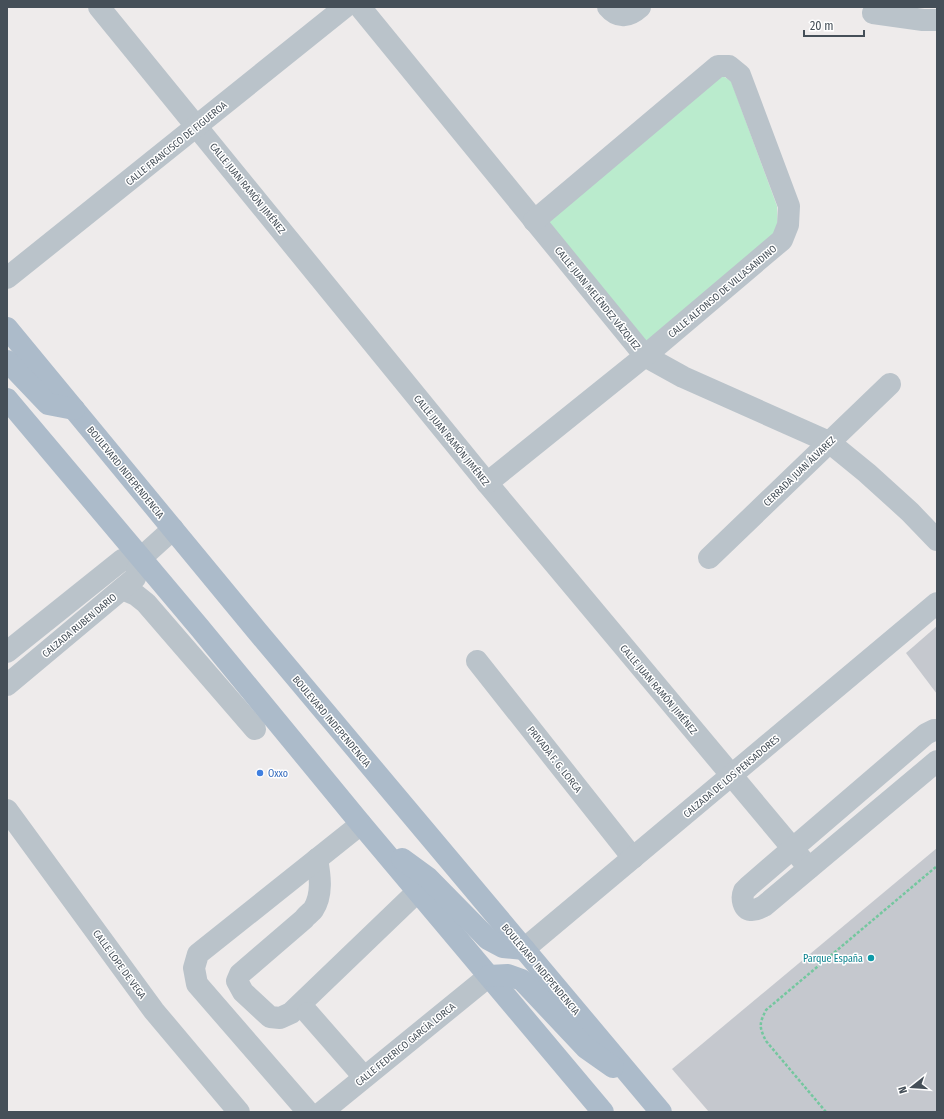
<svg xmlns="http://www.w3.org/2000/svg" width="944" height="1119" font-family="'Fira Sans Condensed',sans-serif">
<rect width="100%" height="100%" fill="#eeebeb"/>
<polygon fill="#baebcd" points="721,75 731,81 777,206 778,235 646,343 546,221"/>
<g fill="#c5c8ce">
<polygon points="937,626 937,694 906,653"/>
<polygon points="937,848 937,1112 709,1112 672,1069"/>
</g>
<g fill="none" stroke-linecap="round" stroke-linejoin="round">
<path stroke="#74c79f" stroke-width="2.5" stroke-dasharray="3 2" stroke-linecap="butt" d="M826,1112L766,1041C759,1027 759,1024 766,1010L937,866"/>
<g stroke="#bac3ca" stroke-width="22">
<polyline points="99,7 487,483 809,868"/>
<polyline points="360,7 645,356 683,377 829,442 867,473 910,512 937,540"/>
<path d="M608,7C618,19 629,17 640,7"/>
<polyline points="873,13 923,20 937,20"/>
<polyline points="7,278 345,7"/>
<polyline points="487,483 645,356 782,240 788,225 789,206 740,75 729,66 718,66 534,221"/>
<polyline points="709,558 890,384"/>
<polyline points="122,589 136,595 146,603 255,729"/>
<polyline points="7,652 122,560 141,558"/>
<polyline points="477,661 633,858"/>
<polyline points="7,685 135,578 141,558 173,529"/>
<path d="M937,730H934L926,734L749,886C748,887 745,890 744,891C741,898 743,909 751,910C755,911 760,908 764,906L937,761"/>
<polyline points="7,810 154,1011 239,1112"/>
<path d="M317,859C320,875 323,895 313,910C310,913 306,916 304,919L240,974L237,981L243,992L270,1017L280,1018L291,1013L418,891"/>
<polyline points="524,949 937,603"/>
<polyline points="308,1013 364,1077"/>
<polyline points="308,1112 197,984 194,968 198,954 361,824"/>
<polyline points="322,1112 489,976"/>
</g>
<g stroke="#acbbca" stroke-width="22">
<polyline points="7,328 257,631 661,1112"/>
<polyline points="7,361 48,404 74,409"/>
<polyline points="7,399 199,627 361,824 603,1112"/>
<polyline points="402,859 428,878 488,939 503,947 524,949"/>
<polyline points="489,976 508,975 522,980 586,1048 613,1067"/>
</g>
</g>
<circle fill="#3f7fe0" stroke="#fff" stroke-width="1.5" cx="260" cy="773" r="4"/>
<circle fill="#0f9aa8" stroke="#fff" stroke-width="1.5" cx="871" cy="958" r="4"/>
<g text-anchor="middle" stroke-width="3" stroke-linejoin="round" paint-order="stroke">
<g font-size="10" fill="#454f58" stroke="#fff">
<text transform="translate(176 143) rotate(-39)" y="4">CALLE FRANCISCO DE FIGUEROA</text>
<text transform="translate(248 188) rotate(51)" y="4">CALLE JUAN RAMÓN JIMÉNEZ</text>
<text transform="translate(722 291) rotate(-40)" y="4">CALLE ALFONSO DE VILLASANDINO</text>
<text transform="translate(598 298) rotate(51)" y="4">CALLE JUAN MELÉNDEZ VÁZQUEZ</text>
<text transform="translate(452 440) rotate(51)" y="4">CALLE JUAN RAMÓN JIMÉNEZ</text>
<text transform="translate(799 471) rotate(-44)" y="4">CERRADA JUAN ÁLVAREZ</text>
<text transform="translate(126 472) rotate(51)" y="4">BOULEVARD INDEPENDENCIA</text>
<text transform="translate(79 625) rotate(-40)" y="4">CALZADA RUBEN DARIO</text>
<text transform="translate(659 689) rotate(50)" y="4">CALLE JUAN RAMÓN JIMÉNEZ</text>
<text transform="translate(332 721) rotate(50)" y="4">BOULEVARD INDEPENDENCIA</text>
<text transform="translate(555 759) rotate(52)" y="4">PRIVADA F. G. LORCA</text>
<text transform="translate(731 776) rotate(-40)" y="4">CALZADA DE LOS PENSADORES</text>
<text transform="translate(120 964) rotate(54)" y="4">CALLE LOPE DE VEGA</text>
<text transform="translate(541 969) rotate(50)" y="4">BOULEVARD INDEPENDENCIA</text>
<text transform="translate(405 1044) rotate(-39)" y="4">CALLE FEDERICO GARCÍA LORCA</text>
</g>
<g font-size="10" fill="#366cbe" stroke="#fff" text-anchor="start">
<text x="268" y="777">Oxxo</text>
</g>
<g font-size="10" fill="#0d838f" stroke="#fff" text-anchor="end">
<text x="863" y="962">Parque España</text>
</g>
</g>
<rect width="944" height="1119" fill="none" stroke="#454f58" stroke-width="16"/>
<g transform="translate(912 1087) rotate(253)" stroke="#ffffff" stroke-width="3" paint-order="stroke">
<path d="M0-3L7 15L0 10L-7 15Z" fill="#454f58"/>
<text y="-6" font-size="11" font-weight="bold" text-anchor="middle" fill="#454f58">N</text>
</g>
<path d="M804 30v6h60v-6" fill="none" stroke="#454f58" stroke-width="2"/>
<text x="810" y="30" font-size="12" fill="#454f58" stroke="#ffffff" stroke-width="3" paint-order="stroke">20 m</text>
</svg>
